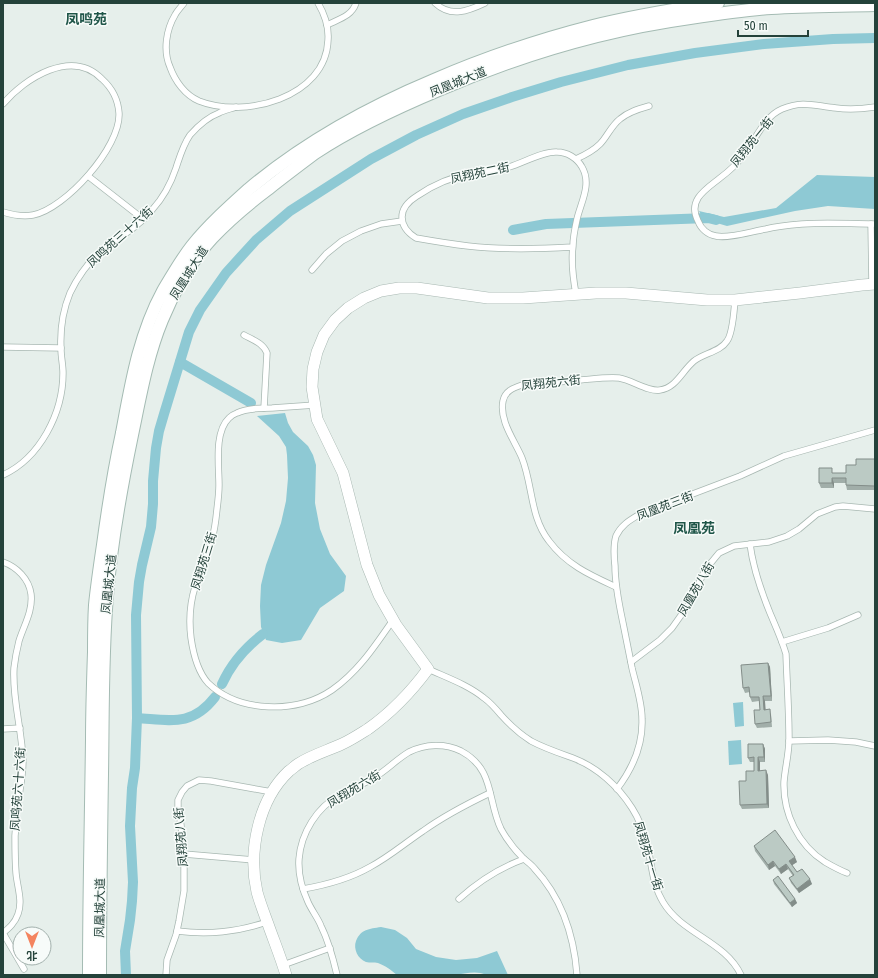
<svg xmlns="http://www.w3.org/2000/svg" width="878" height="978" font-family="'Fira Sans Condensed','Noto Sans SC',sans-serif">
<rect width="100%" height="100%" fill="#e6efeb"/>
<g fill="#8ec9d4">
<polygon points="817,175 875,177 875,209 828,206 795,211 727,226 703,219 699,211 724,217 776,208"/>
<polygon points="285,413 288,423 293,432 308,446 313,455 316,465 315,503 320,529 330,554 346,576 344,591 320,608 301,640 282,643 266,640 261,627 260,606 261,585 266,565 281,523 286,501 288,478 287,455 286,447 279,436 257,416"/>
<polygon points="743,702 744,726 735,727 733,703"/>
<polygon points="741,740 742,764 729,765 728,741"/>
<path d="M381,927L395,930L407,938L416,949L436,957L456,960L477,958L497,951L508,975H486C476,970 465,974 454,975C435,976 416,975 397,975C391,970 386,966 378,963C374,962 370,963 366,962C358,959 353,949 356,941C361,929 369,929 381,927Z"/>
</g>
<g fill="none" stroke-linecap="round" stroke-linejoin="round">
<g stroke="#8ec9d4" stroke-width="10">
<polyline points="513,230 546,224 708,218 716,220"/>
<polyline points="180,362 251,403"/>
<path d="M222,684C231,664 246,647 263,634"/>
<path d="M137,718C170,720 192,727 215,697"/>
<polyline points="126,975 125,951 130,920 132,901 133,882 130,826 132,788 135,768 137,718 136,615 139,582 142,565 151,527 153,504 153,481 156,448 159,431 164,414 189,332 200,310 226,273 256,240 290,211 371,159 416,135 463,114 512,97 561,82 628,65 695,53 764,44 833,39 875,38"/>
</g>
<defs>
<g id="lane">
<path d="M184,3C181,7 177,11 175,15C166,30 163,51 170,67C175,81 185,95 199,101C244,119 326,98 328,40C329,27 325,15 318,3"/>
<path d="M435,3C451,18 468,11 485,3"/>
<path d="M327,25C339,19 352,16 356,3"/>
<path d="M3,104C25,78 72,48 102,79C112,88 118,99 119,113C121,147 65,209 33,215C23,217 13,215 3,212"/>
<path d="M875,107C862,109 849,110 836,108C815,106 803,100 782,109C763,117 755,142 742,157C736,165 728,172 720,178C706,189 687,200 698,221C701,229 708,235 716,236C728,239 753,231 766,229C778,226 790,225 802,224C827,222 851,224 875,224"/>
<path d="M576,159C585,155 593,151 600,144C607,137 611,126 620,119C628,112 638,109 649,106"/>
<polyline points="88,176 143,219"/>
<polyline points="871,224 872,285"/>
<path d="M572,247C538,249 503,250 468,246C451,244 433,241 416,238C408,233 402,227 402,217C402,207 409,201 417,196C433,185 451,177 470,174C483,171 496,171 509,167C523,163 543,151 557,152C567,152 577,158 582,167C592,184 581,202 577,219C575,228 573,237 573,246C571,262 573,278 576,294"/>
<polyline points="312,270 326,254 342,241 361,231 381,224 402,221"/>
<path d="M244,335C253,340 263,343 267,353L264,408"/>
<polyline points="3,347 61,348"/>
<path d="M315,405C300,406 286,407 272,408C261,408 247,408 237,413C234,414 231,416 229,418C214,432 219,466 219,485C219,493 218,501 217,509C216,519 215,529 212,539C207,555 199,571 195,587C190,603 189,622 191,638C193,652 198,672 208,683C239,713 297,714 332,690C358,672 375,646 393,620"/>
<path d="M3,475C40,458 63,413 63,373C63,365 61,357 61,349C60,330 63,310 70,293C80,272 94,255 112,242C116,239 121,237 125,234C135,227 145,219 152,210C163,198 171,183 176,168C180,156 183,145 190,135C198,126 208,117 219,113C224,110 231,109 236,107"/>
<path d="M750,544C753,568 761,591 770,613C776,627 782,640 786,654C787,683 789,711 789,739C789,754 785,768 784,782C783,813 798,845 825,862C832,866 839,870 847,873"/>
<path d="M3,562C17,567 29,579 31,594C33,611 24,625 19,641C17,649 15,659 14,668C12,699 22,729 23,761C23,775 20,789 18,803C16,814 16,825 15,836C15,848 15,861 16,873C17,886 23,901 18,914C15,923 9,928 3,933"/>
<path d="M616,587C590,575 567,565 549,541C530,517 533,486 522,458C515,441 499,421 503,401C505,391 513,388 522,385C541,383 561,382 580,380C593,379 606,377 619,378C632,380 648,392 660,390C676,388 682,371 694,361C704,353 720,352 727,341C733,333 734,310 735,300"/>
<polyline points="782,642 828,628 858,615"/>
<polyline points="631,662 660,640 672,628 689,604 705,570 719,553 734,546 769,542 787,536 799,529 817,514 835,507 843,506 875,509"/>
<path d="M428,669C448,678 468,685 484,698C491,703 496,709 501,715C510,725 520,734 531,741C544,748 559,753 573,758C597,767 618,786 632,808C639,819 644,832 647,844C652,864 652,884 663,902C682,934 725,941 741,975"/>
<polyline points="3,729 20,728"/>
<polyline points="789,741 828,740 856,742 875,746"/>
<path d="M617,789C633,768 643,745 642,719C642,702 636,685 632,668C629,653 626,638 623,623C619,604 615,586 615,566C614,557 613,546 616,536C621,525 630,520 640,514L740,476L784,456L875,430"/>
<polyline points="184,854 254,860"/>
<path d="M303,889C326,885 349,879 370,867C389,857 405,843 423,831C444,816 467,804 490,793"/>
<path d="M459,899C479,881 499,868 524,859"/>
<path d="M177,931C209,935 236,932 267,922"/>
<polyline points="3,933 24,969"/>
<polyline points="283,965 330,948"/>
<polyline points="166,975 167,960 176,935 179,921 184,891 184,858 181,825 178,809 178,800 182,792 187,786 199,780 211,781 272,792"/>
<path d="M337,975C333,958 329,942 321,926C318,918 312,911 308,902C302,889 298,874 299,859C301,833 317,807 340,795C352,789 364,784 375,777C387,770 397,759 409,752C425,744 445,743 461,751C495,769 487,800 501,829C507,840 514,849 523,858C526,861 531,864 534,868C562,898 574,935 577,975"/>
</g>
<path id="street" d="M286,975C281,958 274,941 268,924C264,913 260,903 257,892C248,852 258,800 289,771C292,769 295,766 298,764C312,755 327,751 342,744C351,740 360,734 368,729C392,712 411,692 428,669L396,625L379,595L367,565L343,473L317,419L312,387L313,369L317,352L324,335L335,320L348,308L364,298L381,291L399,288H417L488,298H523L596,293H626L707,300H735L800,293L862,285L875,284"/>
<g id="secondary">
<path d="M89,975C89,897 91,818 92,740C92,711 93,681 94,652C94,637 94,621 95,605C97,585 100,565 103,545C108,508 114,470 122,433C131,385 139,335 163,291C172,276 181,260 192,246C209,225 229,207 249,189C304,143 367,108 434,80C485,58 538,40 593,26C634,16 676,9 718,3"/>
<path d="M100,975C100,908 101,841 102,774C103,715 102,655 107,596C111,542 121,488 132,435C140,397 147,356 162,320C174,291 191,261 212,238C229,220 248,204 268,189C283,177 299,165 315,153C354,127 398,107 441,89C520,55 604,30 690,18C717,14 744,10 771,8C806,6 840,6 875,5"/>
</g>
</defs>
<use href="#lane" stroke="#a8b8b2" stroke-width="7"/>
<use href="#street" stroke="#a8b8b2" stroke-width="12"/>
<use href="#secondary" stroke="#a4bbb3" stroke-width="14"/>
<use href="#lane" stroke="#fff" stroke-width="5.5"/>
<use href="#street" stroke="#fff" stroke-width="11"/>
<use href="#secondary" stroke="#fff" stroke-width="12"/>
</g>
<g fill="#a1aea9">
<polygon points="875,459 875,490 847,490 846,485 846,483 834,483 834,488 821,488 819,483 834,473 846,473 856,465"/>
<polygon points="768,663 770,667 772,701 765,701 765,710 771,714 772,727 757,728 755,724 760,710 759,701 752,702 750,697 750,692 745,693 743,688"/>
<polygon points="763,744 765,749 765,762 760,762 760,771 768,775 769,808 742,809 740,805 746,781 754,771 754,762 750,762 748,758"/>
<polygon points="754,846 797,862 792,865 797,872 812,884 799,893 791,883 789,878 793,876 788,869 781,874 775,866 769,870 755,851"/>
<polygon points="773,880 795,899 797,903 792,907 774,884"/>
</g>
<g fill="#838d89">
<polygon points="832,478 834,483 834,488 832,483"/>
<polygon points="768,663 770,667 772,701 771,696"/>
<polygon points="763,696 765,701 766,714 764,710"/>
<polygon points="763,744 765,749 765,762 764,757"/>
<polygon points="758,757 760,762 760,776 758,771"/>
<polygon points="766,770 768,775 769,808 767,804"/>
<polygon points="795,857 797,862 791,866 789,861"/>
<polygon points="773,861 775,866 769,870 768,865"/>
<polygon points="786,864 788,869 781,874 779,869"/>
<polygon points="810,879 812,884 799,893 797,889"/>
<polygon points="795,899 797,903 792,907 790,903"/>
</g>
<g fill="#bbcac4" stroke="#838d89">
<polygon points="856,459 875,459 875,486 846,485 846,478 832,478 832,483 819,483 819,468 832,468 832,473 846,473 846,465 856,465"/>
<polygon points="768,663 771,696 763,696 764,710 770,709 771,722 755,724 754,710 760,710 759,697 750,697 749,687 743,688 741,665"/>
<polygon points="748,744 763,744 764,757 758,757 758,771 766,770 767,804 740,805 739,781 746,781 746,771 754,771 754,757 748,758"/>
<polygon points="775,830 795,857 789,861 797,872 802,869 810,879 797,889 789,878 794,875 786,864 779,869 773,861 768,865 754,846"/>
<polygon points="778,876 795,899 790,903 773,880"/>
</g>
<g text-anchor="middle" stroke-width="3" stroke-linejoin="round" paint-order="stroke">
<g font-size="12" fill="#24423a" stroke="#f7fbf9">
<text transform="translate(458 82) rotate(-22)" y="4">凤凰城大道</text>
<text transform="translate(752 142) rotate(-51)" y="4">凤翔苑一街</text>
<text transform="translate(480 173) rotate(-12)" y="4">凤翔苑二街</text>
<text transform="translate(120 237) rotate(-42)" y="4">凤鸣苑三十六街</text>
<text transform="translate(189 273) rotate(-58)" y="4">凤凰城大道</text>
<text transform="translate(551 383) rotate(-6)" y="4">凤翔苑六街</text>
<text transform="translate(665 506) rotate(-21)" y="4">凤凰苑三街</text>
<text transform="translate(204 561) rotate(-73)" y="4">凤翔苑三街</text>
<text transform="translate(109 584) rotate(-84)" y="4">凤凰城大道</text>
<text transform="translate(696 589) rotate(-60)" y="4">凤凰苑八街</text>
<text transform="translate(18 789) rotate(-86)" y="4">凤鸣苑六十六街</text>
<text transform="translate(354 789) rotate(-31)" y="4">凤翔苑六街</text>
<text transform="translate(181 837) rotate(-95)" y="4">凤翔苑八街</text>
<text transform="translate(648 856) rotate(73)" y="4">凤翔苑十一街</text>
<text transform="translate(100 908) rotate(-89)" y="4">凤凰城大道</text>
</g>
<g font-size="14" font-weight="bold" fill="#1f5548" stroke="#f7fbf9">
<text x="86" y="24">凤鸣苑</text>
<text x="694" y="533">凤凰苑</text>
</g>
</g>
<rect width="878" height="978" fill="none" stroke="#24423a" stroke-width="8"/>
<g transform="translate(32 946) rotate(180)"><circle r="19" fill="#f7fbf9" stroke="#a3b1ad"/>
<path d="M0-3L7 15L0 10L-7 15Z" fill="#f4845f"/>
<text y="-6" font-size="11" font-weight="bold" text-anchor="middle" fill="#24423a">北</text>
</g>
<path d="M738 30v6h70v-6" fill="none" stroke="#24423a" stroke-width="2"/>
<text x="744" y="30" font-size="12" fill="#24423a" stroke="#f7fbf9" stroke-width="3" paint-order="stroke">50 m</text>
</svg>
